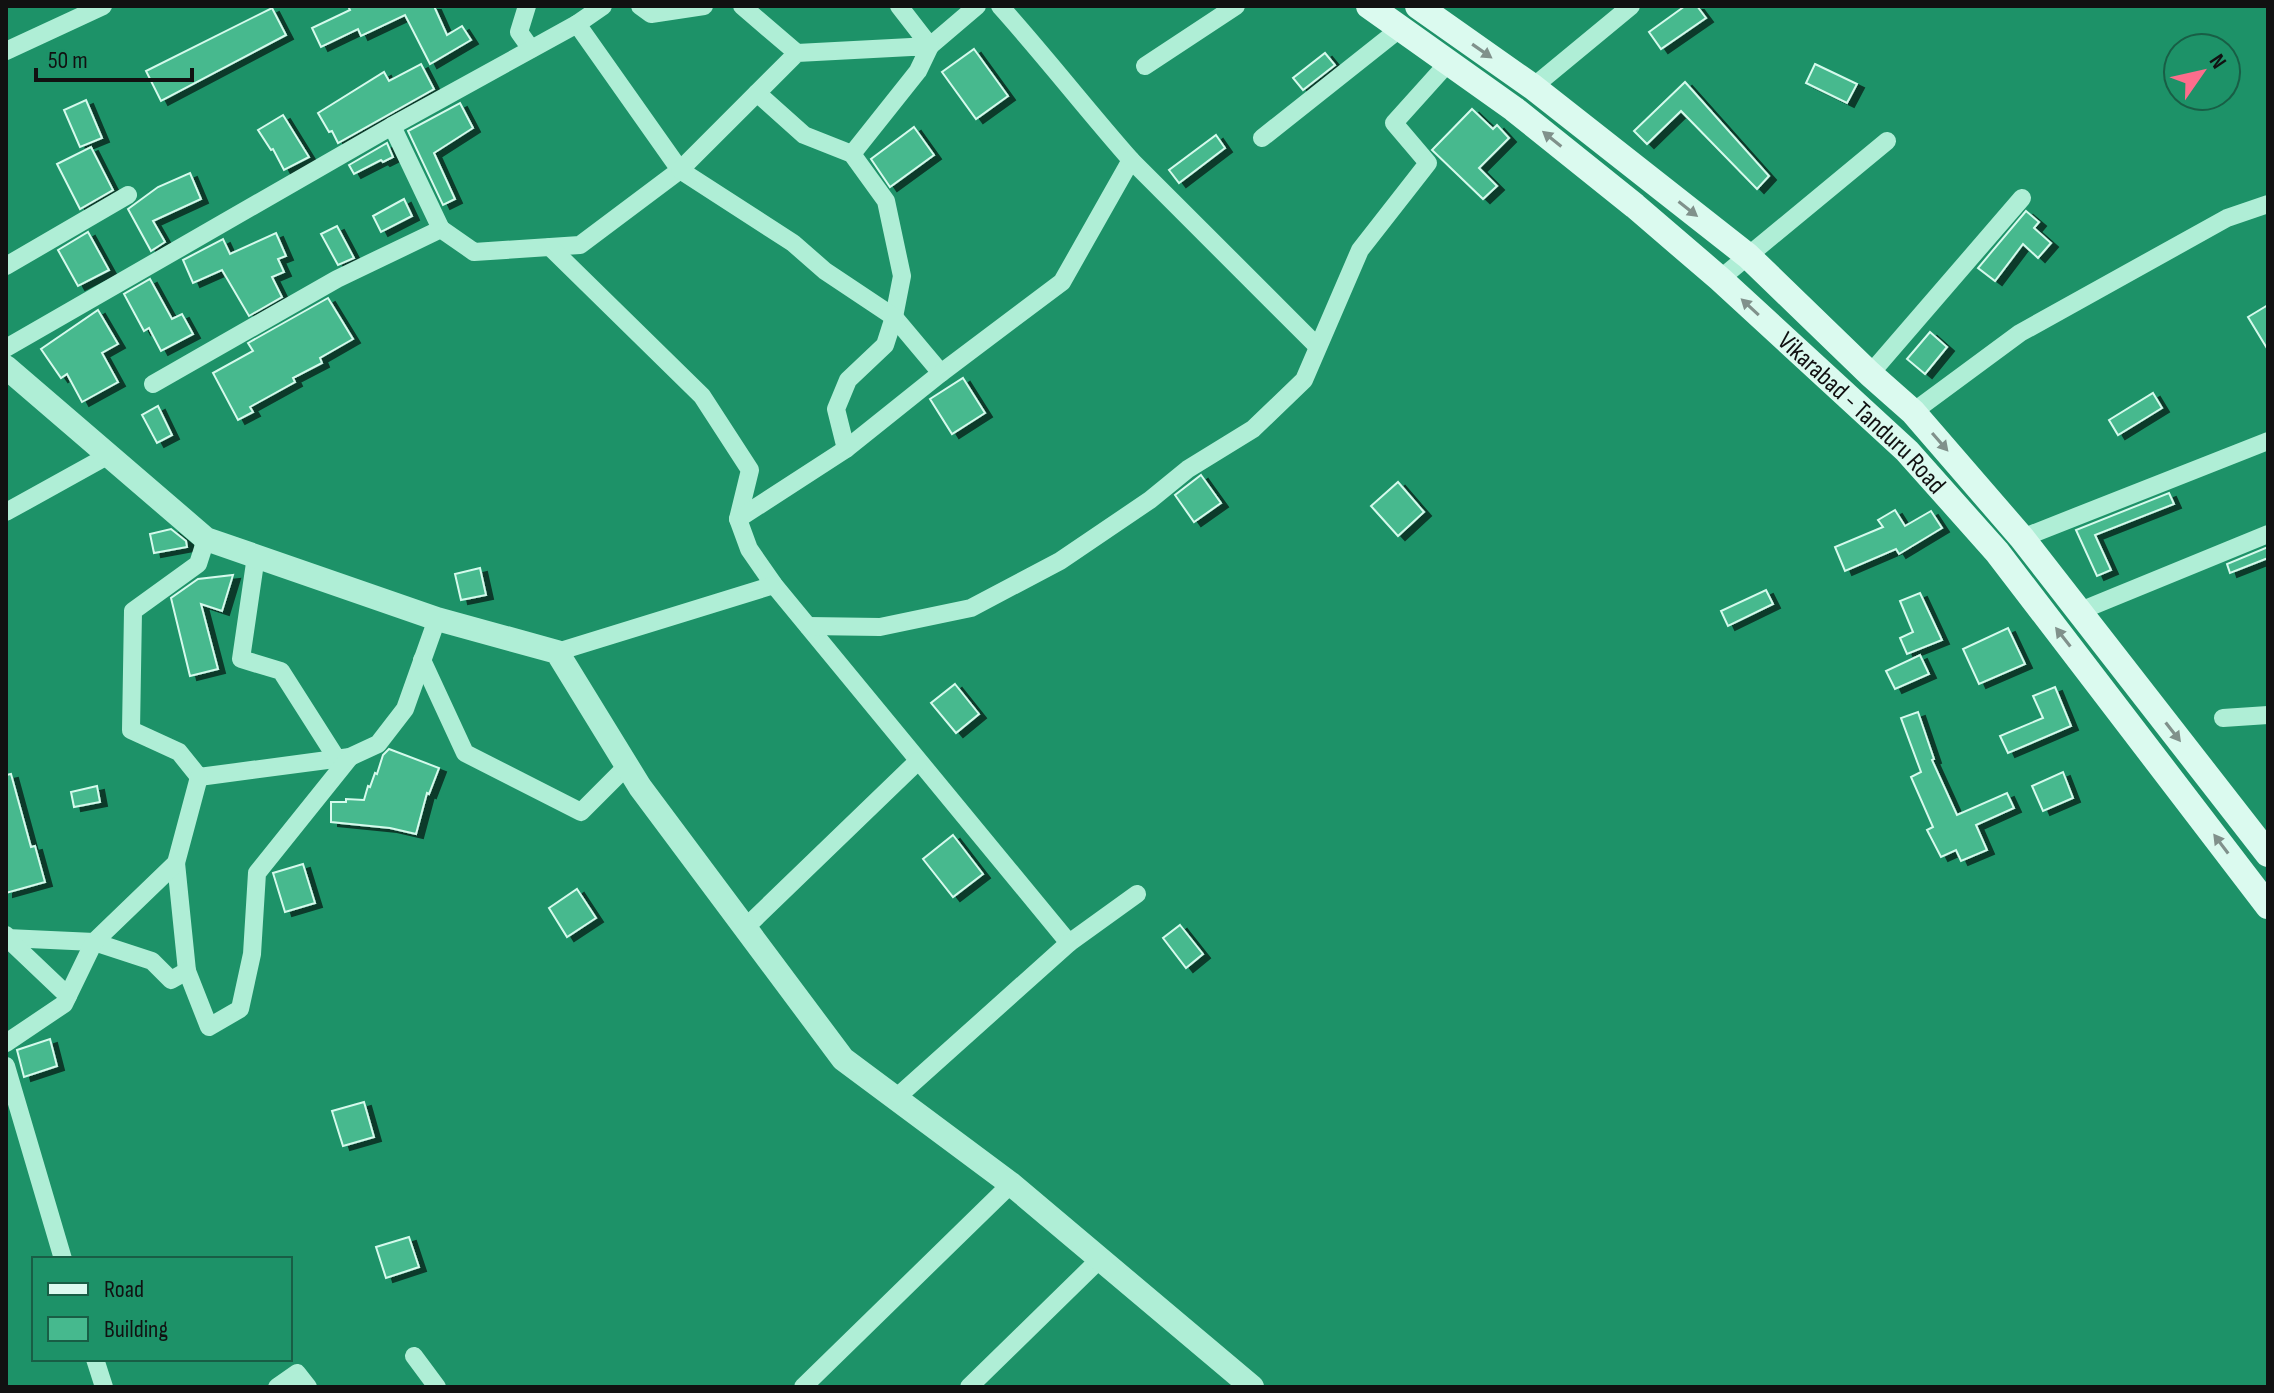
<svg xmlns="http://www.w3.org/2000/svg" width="2274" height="1393" font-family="'Sofia Sans Condensed',sans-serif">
<defs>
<filter id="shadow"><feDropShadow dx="7" dy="4" stdDeviation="0" flood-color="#0009"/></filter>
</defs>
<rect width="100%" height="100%" fill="#1d9268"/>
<g fill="#46b98e" stroke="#d5faec" stroke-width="2" filter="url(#shadow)">
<polygon points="348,6 434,6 447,35 462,26 471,40 430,64 405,15 361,36 358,29 321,47 312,28 350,10"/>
<polygon points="1685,6 1697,6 1706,18 1661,49 1649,32"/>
<polygon points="272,8 286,35 161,101 146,71"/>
<polygon points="974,49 1008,96 976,119 942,72"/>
<polygon points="1325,53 1335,65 1303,90 1293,78"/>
<polygon points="421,64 434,89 338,143 332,131 329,132 318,113 384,72 389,81"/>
<polygon points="1815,64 1857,84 1847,103 1806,83"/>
<polygon points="1685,82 1769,176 1757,189 1681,111 1647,144 1634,131"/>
<polygon points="86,100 102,138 80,147 64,110"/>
<polygon points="460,103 473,128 434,153 455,199 443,205 408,131"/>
<polygon points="1472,109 1493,129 1497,125 1509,138 1479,168 1497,186 1483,199 1432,150"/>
<polygon points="283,115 309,157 284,170 273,149 271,150 258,130"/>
<polygon points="914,127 934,155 890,187 871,159"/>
<polygon points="1216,135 1225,148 1179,183 1169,170"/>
<polygon points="387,143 393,157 383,162 381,160 354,174 349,165"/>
<polygon points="91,147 113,190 80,209 57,164"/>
<polygon points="190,173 201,199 153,221 165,242 151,251 128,209 158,187"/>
<polygon points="404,199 412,216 381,232 373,216"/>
<polygon points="2026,211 2039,222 2034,228 2051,243 2038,258 2023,244 1995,281 1978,268"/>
<polygon points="337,226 354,258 338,265 321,234"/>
<polygon points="88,232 109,270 78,286 58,250"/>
<polygon points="276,233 286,256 278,259 284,272 272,277 282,297 249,316 222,270 193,283 183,260 223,239 230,254"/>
<polygon points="150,279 172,319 182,314 193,334 161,351 149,328 144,331 124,294"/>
<polygon points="328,298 353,339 320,358 322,363 293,378 295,382 250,407 253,412 238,420 213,373 253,351 248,343"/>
<polygon points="2268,305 2268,350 2248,317"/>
<polygon points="98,310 118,344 102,353 118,382 82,402 67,374 61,378 41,349"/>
<polygon points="1930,332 1947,347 1925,374 1907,359"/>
<polygon points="963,378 985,413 952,434 930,399"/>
<polygon points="2153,393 2162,408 2118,435 2109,420"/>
<polygon points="158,406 172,435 157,443 142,415"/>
<polygon points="1201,475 1221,503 1194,522 1175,495"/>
<polygon points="1398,482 1424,512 1398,536 1371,506"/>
<polygon points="2169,493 2174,504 2095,535 2111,570 2097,576 2076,530"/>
<polygon points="1895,510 1905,526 1931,511 1942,528 1899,554 1896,549 1845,571 1835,547 1883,527 1878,520"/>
<polygon points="171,529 186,541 187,547 154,553 150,534"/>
<polygon points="2268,547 2268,558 2230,573 2227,564"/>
<polygon points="480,568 486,595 461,600 455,574"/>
<polygon points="233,575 222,611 201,604 218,669 190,676 171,598 198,579"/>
<polygon points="1766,590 1773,604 1728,626 1721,611"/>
<polygon points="1920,593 1942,640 1907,654 1900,638 1913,632 1900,601"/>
<polygon points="2008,628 2025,664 1979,684 1963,649"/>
<polygon points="1920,655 1929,674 1895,689 1886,671"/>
<polygon points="955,684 979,714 956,733 931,703"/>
<polygon points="2055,687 2071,726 2008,753 2000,736 2043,718 2033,696"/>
<polygon points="1918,712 1934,759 1932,760 1957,815 2007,793 2014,808 1976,825 1987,850 1961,861 1956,850 1941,857 1927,830 1933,827 1911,777 1921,772 1901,718"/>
<polygon points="389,749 439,768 429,794 427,793 416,834 390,828 331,822 331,802 346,802 346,799 364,800 368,786 370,787 375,773 377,774 383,755"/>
<polygon points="2063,772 2073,798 2043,811 2032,786"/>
<polygon points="11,774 31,847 35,846 45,882 6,893 6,775"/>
<polygon points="97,786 100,802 74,807 71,792"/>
<polygon points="953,835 983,874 953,897 923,859"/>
<polygon points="303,864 315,903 285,912 273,873"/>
<polygon points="577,889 596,918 567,937 549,908"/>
<polygon points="1180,925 1203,954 1186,968 1163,938"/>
<polygon points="50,1039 57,1066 24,1077 17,1050"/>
<polygon points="364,1102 374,1137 343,1146 332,1111"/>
<polygon points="409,1237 419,1267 386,1278 376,1247"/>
</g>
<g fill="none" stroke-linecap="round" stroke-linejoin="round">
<g stroke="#afeed6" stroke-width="18">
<polyline points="527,6 519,32 531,49"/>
<polyline points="640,6 651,14 704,6"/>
<polyline points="742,6 797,53"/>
<polyline points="899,6 930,46 977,6"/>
<path d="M1000,6C1045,56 1086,109 1131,160"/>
<polyline points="577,24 603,6"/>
<polyline points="6,51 103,6"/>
<polyline points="1145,66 1236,6"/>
<polyline points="1533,87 1631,6"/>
<polyline points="757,93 804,135 852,154 886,201 902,276 894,317 885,345 848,380 836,409 846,449"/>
<polyline points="392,126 577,24 680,170 580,245 474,252 441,229"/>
<polyline points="1262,138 1402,27"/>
<polyline points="852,154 918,71 930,46 797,53 680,170 793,243 825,271 894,317 941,373"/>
<polyline points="550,247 702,396 750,470 738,519 749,549 774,585 1069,943 1137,894"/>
<polyline points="6,266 128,195"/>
<polyline points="1720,279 1887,141"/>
<polyline points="6,348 392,126 441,229 337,279 153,384"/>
<polyline points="1870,374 2022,198"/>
<polyline points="1913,412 2020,333 2227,218 2268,204"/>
<polyline points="6,512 109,455"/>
<polyline points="738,519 846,449 941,373 1062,282 1131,160 1317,346"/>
<polyline points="2022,538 2268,441"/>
<polyline points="206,539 198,564 133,611 131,730 179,752 199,777 350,757 378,744 405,709 437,619"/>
<polyline points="256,556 241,659 281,671 337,759"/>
<polyline points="2080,611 2268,534"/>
<polyline points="808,626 880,627 971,608 1060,561 1150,500 1188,469 1253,429 1304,380 1360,250 1428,163 1394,123 1448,63"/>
<polyline points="557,652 774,585"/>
<polyline points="422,660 465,753 581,812 627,766"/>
<polyline points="2223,718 2268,715"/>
<polyline points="176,863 187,971 209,1027 240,1009 252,954 257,873 350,757"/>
<polyline points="745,928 918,761"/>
<polyline points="6,935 7,938 94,942 152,961 171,980 187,971"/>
<polyline points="7,938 68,996"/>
<polyline points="6,1043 64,1004 94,942 176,863 199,777"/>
<polyline points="6,1066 63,1259"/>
<polyline points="896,1098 1069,943"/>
<polyline points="414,1356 437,1387"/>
<polyline points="95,1359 104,1387"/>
<polyline points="277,1387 297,1373 308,1387"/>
<polyline points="803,1387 1011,1184"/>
<polyline points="969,1387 1101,1258"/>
</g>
<polyline stroke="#afeed6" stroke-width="24" points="6,367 206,539 437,619 557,652 640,787 843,1059 1011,1184 1252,1387"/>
<g stroke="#dbfaef" stroke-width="26">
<path id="s1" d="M1369,6L1514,109L1635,206L1720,279L1907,451L1997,552L2268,906"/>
<polyline points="1418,6 1533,87 1748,256 1870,374 1913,412 2022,538 2268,854"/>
</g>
</g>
<defs><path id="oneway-solid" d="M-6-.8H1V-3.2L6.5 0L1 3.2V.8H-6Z" transform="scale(2)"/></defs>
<g fill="#80918b">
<use href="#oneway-solid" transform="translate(1482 51) rotate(35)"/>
<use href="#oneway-solid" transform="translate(1552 139) rotate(-141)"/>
<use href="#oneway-solid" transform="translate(1688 209) rotate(38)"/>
<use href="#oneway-solid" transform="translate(1750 307) rotate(-137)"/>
<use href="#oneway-solid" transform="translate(1940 442) rotate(49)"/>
<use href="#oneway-solid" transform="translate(2063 637) rotate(-128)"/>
<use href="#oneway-solid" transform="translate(2173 732) rotate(52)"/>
<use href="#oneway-solid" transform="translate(2221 844) rotate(-127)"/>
</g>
<g text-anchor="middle" stroke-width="6" stroke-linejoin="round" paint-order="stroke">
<g font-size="26" fill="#111" stroke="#1d9268">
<text dy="9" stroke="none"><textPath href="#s1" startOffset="640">Vikarabad - Tanduru Road</textPath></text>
</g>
</g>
<rect width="2274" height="1393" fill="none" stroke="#111111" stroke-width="16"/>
<rect x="32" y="1257" width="260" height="104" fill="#1d9268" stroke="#185e45" stroke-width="2"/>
<rect x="48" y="1283" width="40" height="12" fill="#dbfaef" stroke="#185e45" stroke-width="2"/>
<text x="104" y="1297" font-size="24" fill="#111111">Road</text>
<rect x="48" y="1317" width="40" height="24" fill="#46b98e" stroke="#185e45" stroke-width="2"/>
<text x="104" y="1337" font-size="24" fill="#111111">Building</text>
<g transform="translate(2202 72) rotate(56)"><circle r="38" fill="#1d9268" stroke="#185e45" stroke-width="2"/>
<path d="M0-6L14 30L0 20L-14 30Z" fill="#fd6d8c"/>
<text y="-12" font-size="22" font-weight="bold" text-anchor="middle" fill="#111111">N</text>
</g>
<path d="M36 68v12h156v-12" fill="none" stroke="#111111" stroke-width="4"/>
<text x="48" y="68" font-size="24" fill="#111111" stroke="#1d9268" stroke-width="6" paint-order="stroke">50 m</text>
</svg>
